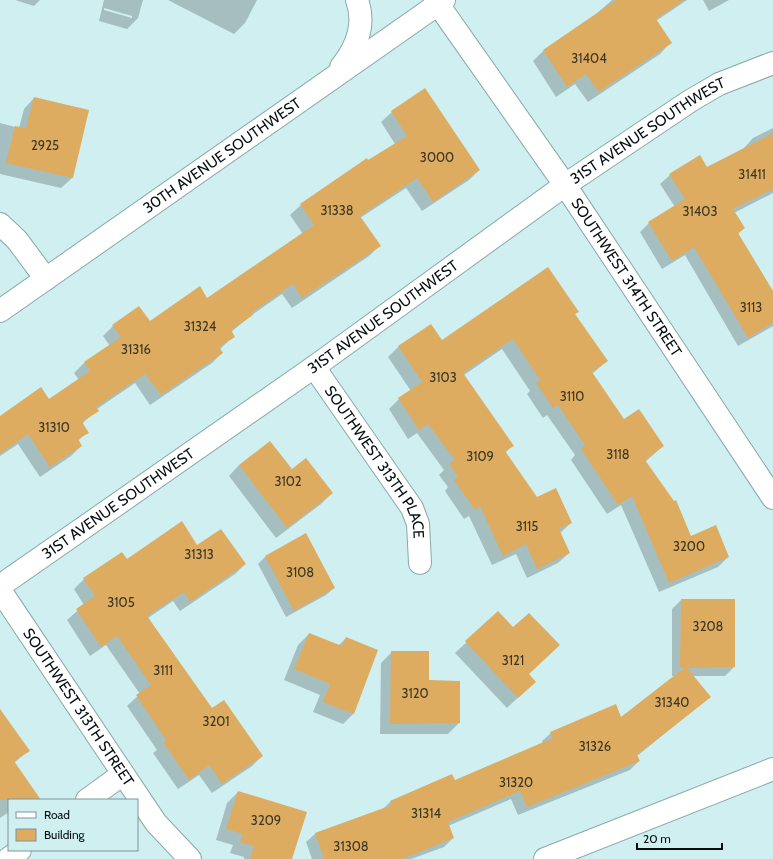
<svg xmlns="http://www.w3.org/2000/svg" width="773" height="859" font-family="Cabin,sans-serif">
<rect width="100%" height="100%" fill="#cfeff1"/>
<g fill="#0003" fill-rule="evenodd">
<polygon points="15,0 40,0 34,6"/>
<path d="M104,0H143L138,18L127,29L99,21ZM104,8L132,16V18L104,10Z"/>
<polygon points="168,0 257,0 245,23 234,34"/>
<polygon points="612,0 687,0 656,21 670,43 660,54 588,102 575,84 556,97 533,61 543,51 595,15"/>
<polygon points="703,0 729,0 709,11"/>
<polygon points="425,90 479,170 469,180 422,211 406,188 360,218 379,246 369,256 292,308 282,294 252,315 231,332 234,336 220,349 222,353 212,363 150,405 135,383 97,409 82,424 87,432 78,441 81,446 71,456 40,477 18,444 0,456 0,417 48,400 79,380 74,373 84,363 110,346 103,336 113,326 149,322 207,299 303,234 290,215 301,205 395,144 381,122 392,112"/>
<polygon points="34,98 72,178 61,188 0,174 0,123 19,128 24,109"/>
<polygon points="773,128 773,193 734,213 744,228 738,234 773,293 773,326 738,346 685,255 662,269 640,232 649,223 675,207 660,184 670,175 707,168 745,149 744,148 753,138"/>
<polygon points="577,312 574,315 607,361 592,374 624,420 663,446 645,462 691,537 728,557 718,567 659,592 621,505 607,514 571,460 575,455 547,415 543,418 527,394 530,391 502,349 464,375 512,446 505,453 537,499 571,523 560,533 569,553 558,563 527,578 516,554 492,565 469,516 464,519 445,491 448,487 439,475 444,470 417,433 408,439 389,409 399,399 411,391 388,357 398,347 431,325 442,342"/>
<polygon points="239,465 291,471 332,493 321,504 276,538 229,476"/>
<polygon points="306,534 334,588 326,595 286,617 258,564 265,557"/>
<polygon points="197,546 245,564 235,574 180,611 173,601 148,618 212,710 262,756 252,766 212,793 199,775 178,789 153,753 157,750 127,706 140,694 106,645 90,656 67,620 84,605 74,589 84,579 126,561"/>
<polygon points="681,600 734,600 734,667 725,676 693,676 710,697 637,756 639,761 630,770 518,815 511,799 448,826 453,838 444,847 411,859 312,859 306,842 315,834 383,809 391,801 455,782 543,743 542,741 551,733 621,718 675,676 672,676 672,609"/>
<polygon points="498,613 528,674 524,692 507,708 455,653"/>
<polygon points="309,634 338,646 346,638 353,714 343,724 313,712 320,695 284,680 298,645"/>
<polygon points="392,652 428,681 459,723 448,734 380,734 381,663"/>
<polygon points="0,725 28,751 14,763 26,800 9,800 9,812 0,818"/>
<polygon points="238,792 291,859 244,859 244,857 230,853 233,845 216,840 227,803"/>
</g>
<g fill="#ddac60">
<polygon points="616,0 684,0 656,19 672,43 599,92 586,74 567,87 543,50"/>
<polygon points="425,88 480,170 433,202 417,178 360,216 381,246 302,298 293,284 251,313 253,315 231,330 235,337 219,347 223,353 161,395 145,374 96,407 99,411 82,422 89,433 78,439 82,446 50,467 28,434 0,454 0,416 41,387 49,399 90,371 84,362 121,337 112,325 139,306 150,321 200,286 207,298 314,225 300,204 367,158 368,160 407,136 391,111"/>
<polygon points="34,97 89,110 73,178 6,163 15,126 26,128"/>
<polygon points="773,133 773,189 733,209 745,228 738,233 773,291 773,323 748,338 694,247 672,261 648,222 685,199 669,174 700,155 707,167"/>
<polygon points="548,267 579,312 575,314 608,361 592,372 624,419 639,409 664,446 645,460 674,501 676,500 691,536 716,525 729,557 669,583 632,496 618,505 581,449 585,445 558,405 553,408 536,383 540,380 513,339 463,373 514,446 505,451 537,497 556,488 572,523 559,529 570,553 537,569 526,544 503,556 480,506 475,510 454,480 458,477 449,464 455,460 428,424 419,430 398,398 422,382 398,346 431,324 442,340"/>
<polygon points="270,441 292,469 306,458 333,493 287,528 239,465"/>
<polygon points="182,521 197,545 221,529 246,564 190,602 184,592 147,616 212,708 224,700 263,756 222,784 209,765 189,780 163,742 166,740 136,695 151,685 117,636 101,647 76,609 95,596 83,578 122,552 127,559"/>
<polygon points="306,533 335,588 294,611 265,556"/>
<polygon points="681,599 735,599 735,667 687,668 711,697 637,755 640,761 527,807 520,791 448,822 454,838 402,859 324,859 315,833 392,805 390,801 452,774 455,780 553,738 550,732 616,704 621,717 684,668 680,668"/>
<polygon points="498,611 513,627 529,613 560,645 529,674 536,682 518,698 465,641"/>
<polygon points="309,633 342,646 346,637 378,650 354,714 323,702 330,684 294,669"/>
<polygon points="391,651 429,651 429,680 460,681 460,723 390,724"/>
<polygon points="0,709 30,751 14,761 41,800 0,800"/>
<polygon points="238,791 307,812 292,859 250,859 254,846 240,842 243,834 226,829"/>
</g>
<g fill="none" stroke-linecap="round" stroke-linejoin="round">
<defs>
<g id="street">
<path id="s1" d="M435,0L565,185L773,498"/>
<path d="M341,67C357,47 366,25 357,0"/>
<polyline points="0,224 17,240 46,279"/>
<path id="s2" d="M0,311L444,0"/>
<path id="s3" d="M314,367L412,508L418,524L420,563"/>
<path id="s4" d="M0,586L314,367L565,185L690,101L719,84L773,63"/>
<path id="s5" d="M0,590L156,823L190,859"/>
<polyline points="87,800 123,774"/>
<polyline points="8,859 20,850"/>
<polyline points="545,859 773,769"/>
</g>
</defs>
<use href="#street" stroke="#8aa8aa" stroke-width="24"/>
<use href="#street" stroke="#fff" stroke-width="22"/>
</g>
<g text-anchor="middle" stroke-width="3.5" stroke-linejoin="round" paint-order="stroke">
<g font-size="13" fill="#3a3623">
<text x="589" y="63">31404</text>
<text x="45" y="150">2925</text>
<text x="437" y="162">3000</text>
<text x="752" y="179">31411</text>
<text x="337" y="215">31338</text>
<text x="700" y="216">31403</text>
<text x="751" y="312">3113</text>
<text x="200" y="331">31324</text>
<text x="136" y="354">31316</text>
<text x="443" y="382">3103</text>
<text x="572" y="401">3110</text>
<text x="54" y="432">31310</text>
<text x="618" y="459">3118</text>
<text x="480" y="461">3109</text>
<text x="288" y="486">3102</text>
<text x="527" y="531">3115</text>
<text x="689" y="551">3200</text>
<text x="199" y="559">31313</text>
<text x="300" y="577">3108</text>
<text x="121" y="607">3105</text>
<text x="708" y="631">3208</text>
<text x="513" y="665">3121</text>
<text x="163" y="675">3111</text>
<text x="415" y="698">3120</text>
<text x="672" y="707">31340</text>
<text x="216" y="726">3201</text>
<text x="595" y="751">31326</text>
<text x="516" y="787">31320</text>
<text x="426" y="818">31314</text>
<text x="266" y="825">3209</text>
<text x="351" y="851">31308</text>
</g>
<g font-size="15" fill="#040e0f" stroke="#cfeff1">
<text dy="5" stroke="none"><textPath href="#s4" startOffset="792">31ST AVENUE SOUTHWEST</textPath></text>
<text dy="5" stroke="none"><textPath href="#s2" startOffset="271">30TH AVENUE SOUTHWEST</textPath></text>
<text dy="5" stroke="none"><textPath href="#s1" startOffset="337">SOUTHWEST 314TH STREET</textPath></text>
<text dy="5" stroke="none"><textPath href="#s4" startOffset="468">31ST AVENUE SOUTHWEST</textPath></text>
<text dy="5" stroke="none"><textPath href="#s3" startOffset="114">SOUTHWEST 313TH PLACE</textPath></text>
<text dy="5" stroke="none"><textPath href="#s4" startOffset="144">31ST AVENUE SOUTHWEST</textPath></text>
<text dy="5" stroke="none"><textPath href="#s5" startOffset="141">SOUTHWEST 313TH STREET</textPath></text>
</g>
</g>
<rect x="8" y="799" width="130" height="52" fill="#cfeff1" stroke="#7e9597"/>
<rect x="16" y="812" width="20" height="6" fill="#ffffff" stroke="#7e9597"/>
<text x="44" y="819" font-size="12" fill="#040e0f">Road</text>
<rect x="16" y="829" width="20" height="12" fill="#ddac60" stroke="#7e9597"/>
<text x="44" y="839" font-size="12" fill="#040e0f">Building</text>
<path d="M637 843v6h85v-6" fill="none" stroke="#040e0f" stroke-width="2"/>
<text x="643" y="843" font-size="12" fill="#040e0f" stroke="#cfeff1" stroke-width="3" paint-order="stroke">20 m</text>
</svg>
